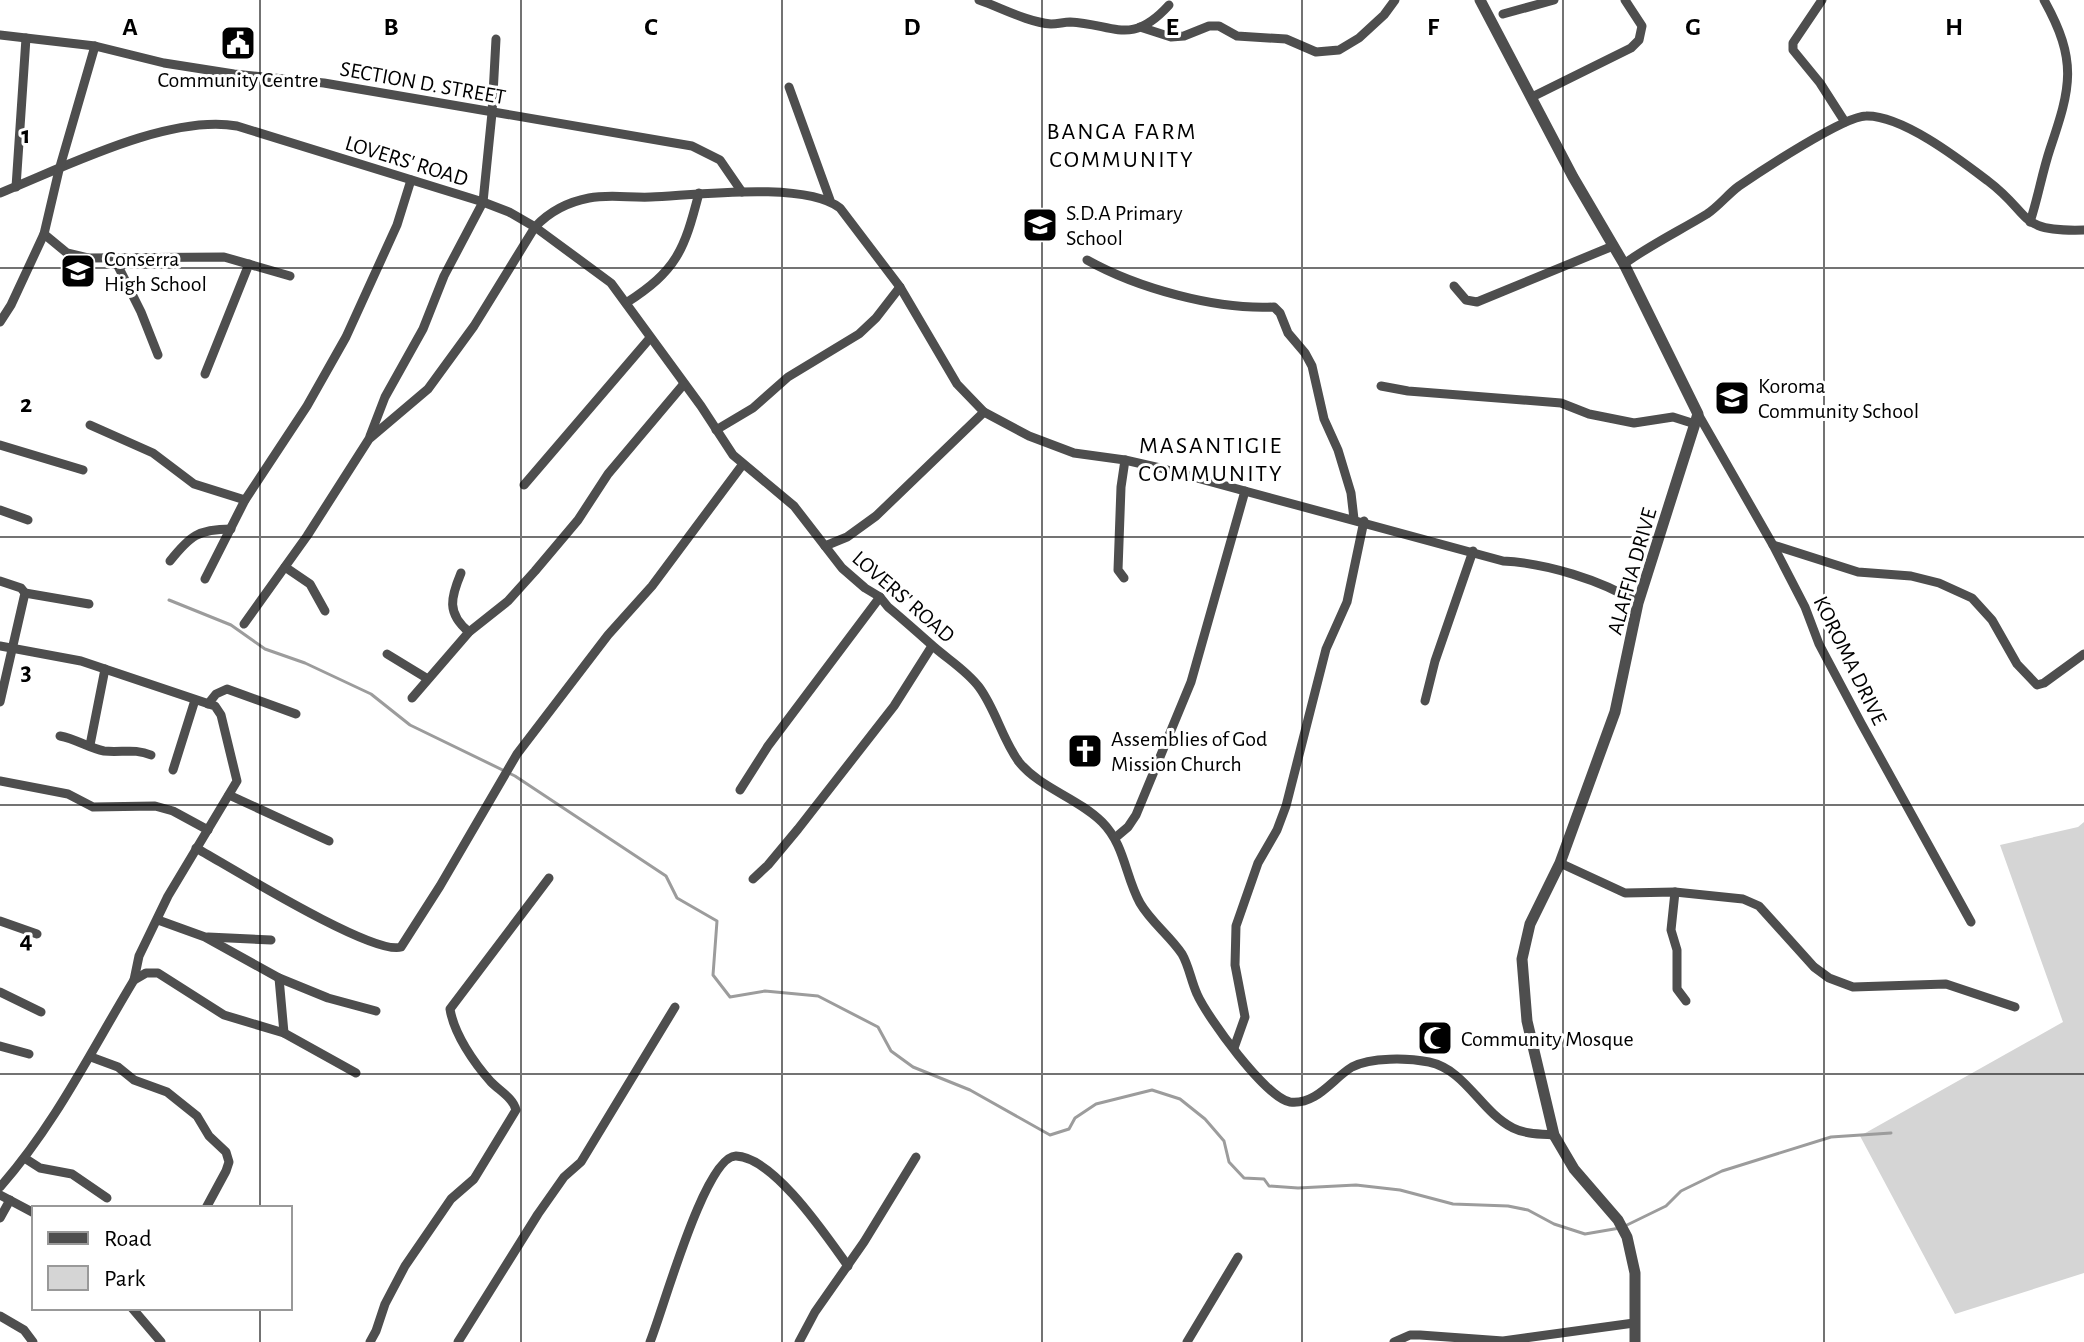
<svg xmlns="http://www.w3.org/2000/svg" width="2084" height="1342" font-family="'Alegreya Sans',sans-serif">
<rect width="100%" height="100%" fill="#fff"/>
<polygon fill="#d5d5d5" points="2084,822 2084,1273 1955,1314 1860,1136 2063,1022 2000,845 2078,827"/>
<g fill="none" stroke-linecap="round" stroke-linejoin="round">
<g stroke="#9c9c9c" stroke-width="3">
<polyline points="169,600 231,625 265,649 305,663 371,694 410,725 515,776 666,876 677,898 717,921 713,975 730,997 765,991 818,996 878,1027 891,1051 913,1067 970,1090 1050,1135 1069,1129 1075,1118 1096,1104 1152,1090 1180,1099 1205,1119 1224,1141 1229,1162 1244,1178 1264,1179 1269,1186 1298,1188 1356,1185 1400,1190 1453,1204 1508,1206 1528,1210 1554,1224 1585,1234 1620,1228"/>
<polyline points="1627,1225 1666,1206 1681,1191 1722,1171 1831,1137 1891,1133"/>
</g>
<g stroke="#4e4e4e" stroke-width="9">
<path d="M979,0C1002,8 1027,22 1051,24C1058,24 1064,22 1070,22C1114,24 1131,47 1169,5"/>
<polyline points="1822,0 1793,43 1793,50 1820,83 1845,122"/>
<polyline points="1503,14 1554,0"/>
<polyline points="1140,27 1171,37 1184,36 1209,26 1219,26 1237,36 1286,39 1316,52 1339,50 1359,38 1384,15 1395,0"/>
<polyline points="0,35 95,46 164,63 234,74 324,83 692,146 720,160 742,192"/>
<polyline points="789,87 830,200"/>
<polyline points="1532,97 1631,48 1639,40 1642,26 1625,0"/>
<polyline points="16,187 26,38"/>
<path d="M0,193C65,167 168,114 237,126L483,202L509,212L535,227L611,283L701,406L733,455L794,506L842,568L865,588L880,597L888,607C904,620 919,634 934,647C949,660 967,671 979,687C996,710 1002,739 1019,762C1040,788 1078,798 1102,822C1125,845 1125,876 1140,903C1151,922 1170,936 1182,954C1189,966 1191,981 1197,994C1207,1017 1266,1098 1290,1102C1317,1105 1332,1079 1352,1067C1371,1057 1408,1058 1429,1062C1466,1070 1480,1111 1513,1128C1525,1134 1540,1134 1554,1135"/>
<path d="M2030,222C2038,198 2042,173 2050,149C2071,87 2078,61 2044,0"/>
<polyline points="44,234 67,253 88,258 224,257 290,276"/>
<polyline points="114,258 141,312 158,355"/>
<path d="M1087,260C1137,288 1216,310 1274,307L1280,313L1288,333L1305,353L1312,366L1324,419L1338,450L1351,493L1354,519"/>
<path d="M1624,264C1650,245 1679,231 1707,214C1719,206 1728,194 1739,186C1761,171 1844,116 1866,116C1902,115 1959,159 1988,181C2033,215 2016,232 2084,230"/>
<polyline points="1454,286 1466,300 1477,302 1613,246"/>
<path d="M626,303C677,270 684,251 699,193"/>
<polyline points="0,322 11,305 44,234 59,170 95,46"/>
<polyline points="205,374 249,264"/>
<polyline points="1381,386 1408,391 1561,403 1589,414 1634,423 1673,417 1695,424"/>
<polyline points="1698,414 1773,545 1805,607 1819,644 1861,723 1971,922"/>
<polyline points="90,425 153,453 194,484 245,500"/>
<polyline points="716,430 753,408 788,377 859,334 876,318 900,287"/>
<polyline points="370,436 385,397 423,329 444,276 483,202 492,113 496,39"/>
<polyline points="0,445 83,470"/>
<polyline points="524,485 650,338"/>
<polyline points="0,510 28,520"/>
<polyline points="1773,545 1858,572 1911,576 1939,583 1972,598 1992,620 2017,664 2037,685 2044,683 2084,654"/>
<polyline points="825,546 847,537 876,516 984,412"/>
<path d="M170,561C190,536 198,529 231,529"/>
<polyline points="285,567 310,584 325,611"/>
<path d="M461,573C451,597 446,613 469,632"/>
<polyline points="1124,578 1118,570 1121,487 1125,460"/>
<polyline points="205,579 245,500 307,406 346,337 397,225 411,180"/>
<polyline points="0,581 21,588 25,593 0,702"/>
<polyline points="25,593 89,604"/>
<path d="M244,624L307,536L369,439L428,389L474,326L535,227C549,212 568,202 589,198C609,194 631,198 651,197C696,195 805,181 840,208L900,287L957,384L984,412L1029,436L1074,453L1125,460L1160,468L1503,561C1545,563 1602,580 1638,603"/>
<polyline points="0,646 81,661 215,706 221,715 237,781 168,896 139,956 134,980"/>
<polyline points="387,654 428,679"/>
<polyline points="412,698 469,632 508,601 535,571 578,520 608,474 683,385"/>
<polyline points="1425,701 1435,661 1473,551"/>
<polyline points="208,704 216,694 227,689 296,714"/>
<path d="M60,736C76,739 89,748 104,751C121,753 135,748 151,755"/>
<polyline points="90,745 105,669"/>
<polyline points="173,770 195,700"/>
<polyline points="0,781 68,794 93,807 155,806 173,811 208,830"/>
<polyline points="740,790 768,746 880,597"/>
<polyline points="229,795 329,841"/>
<polyline points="1115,838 1128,827 1136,815 1191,682 1245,491"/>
<path d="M196,848C230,867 373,956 401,947L440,886L517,754L608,635L652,586L743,464"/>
<polyline points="1560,863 1625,893 1675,892 1743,899 1759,906 1814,967 1829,978 1853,987 1946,984 2015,1007"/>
<polyline points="753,879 768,865 798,829 894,706 932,646"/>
<polyline points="1675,892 1671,930 1677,950 1677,989 1686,1001"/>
<polyline points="158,920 205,937 279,978 328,998 376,1011"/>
<polyline points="0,921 37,934"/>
<polyline points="208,937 271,940"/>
<polyline points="279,978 284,1033"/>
<polyline points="0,992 41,1012"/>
<polyline points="0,1046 29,1054"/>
<polyline points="1234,1048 1245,1017 1235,965 1236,926 1258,863 1277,830 1286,806 1326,649 1347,602 1364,521"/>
<polyline points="91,1057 118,1067 134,1080 167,1092 197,1116 209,1136 226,1152 229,1162 226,1171 206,1208"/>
<polyline points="26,1159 40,1168 72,1174 107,1198"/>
<path d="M0,1187C55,1125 91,1051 134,980L146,973H158L224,1015L284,1033L356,1073"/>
<polyline points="0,1195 34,1213"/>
<polyline points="0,1218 10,1200"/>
<polyline points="132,1308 161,1342"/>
<polyline points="0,1316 24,1330 33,1342"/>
<path d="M370,1342L376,1331L385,1304L405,1266L451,1199L474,1179L516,1110C513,1098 500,1091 491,1082C474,1063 454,1034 450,1009L549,878"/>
<polyline points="458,1342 538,1214 564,1177 581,1162 675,1007"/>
<path d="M650,1342C662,1314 705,1155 736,1156C774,1157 827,1237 848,1266"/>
<polyline points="799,1342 815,1312 864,1242 916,1157"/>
<polyline points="1187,1342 1238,1257"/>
<polyline points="1394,1342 1410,1335 1420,1335 1503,1341 1634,1323"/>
</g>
<polyline stroke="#4e4e4e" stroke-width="11" points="1480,0 1573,177 1624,264 1698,414 1638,603 1615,712 1560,863 1530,924 1522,959 1527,1021 1554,1135 1574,1169 1618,1220 1627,1237 1635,1273 1635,1342"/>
</g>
<path fill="none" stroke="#000" stroke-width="2" stroke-opacity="0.55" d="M260,0V1208M521,0V1342M782,0V1342M1042,0V1342M1302,0V1342M1563,0V1342M1824,0V1342M0,268H2084M0,537H2084M0,805H2084M0,1074H2084M260,1308V1342"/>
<defs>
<symbol id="civic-square" viewBox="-11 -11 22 22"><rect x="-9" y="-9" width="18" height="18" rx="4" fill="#000" stroke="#fff"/><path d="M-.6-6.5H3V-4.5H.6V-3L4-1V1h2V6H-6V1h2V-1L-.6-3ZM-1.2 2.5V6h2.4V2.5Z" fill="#fff"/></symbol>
<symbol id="school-square" viewBox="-11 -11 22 22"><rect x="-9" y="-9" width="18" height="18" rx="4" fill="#000" stroke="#fff"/><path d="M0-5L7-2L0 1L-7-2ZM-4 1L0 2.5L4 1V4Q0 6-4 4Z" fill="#fff"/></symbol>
<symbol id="church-square" viewBox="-11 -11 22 22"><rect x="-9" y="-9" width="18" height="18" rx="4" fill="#000" stroke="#fff"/><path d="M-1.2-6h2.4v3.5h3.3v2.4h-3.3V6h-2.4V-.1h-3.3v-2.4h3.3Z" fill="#fff"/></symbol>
<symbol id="mosque-square" viewBox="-11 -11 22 22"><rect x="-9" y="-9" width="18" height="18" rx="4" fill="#000" stroke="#fff"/><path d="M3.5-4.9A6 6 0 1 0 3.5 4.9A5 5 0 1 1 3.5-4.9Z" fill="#fff"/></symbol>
</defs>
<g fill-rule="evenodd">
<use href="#civic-square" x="218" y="23" width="40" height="40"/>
<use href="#school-square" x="1020" y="205" width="40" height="40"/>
<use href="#school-square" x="58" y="251" width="40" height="40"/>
<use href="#school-square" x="1712" y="378" width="40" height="40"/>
<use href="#church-square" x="1065" y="731" width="40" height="40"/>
<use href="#mosque-square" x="1415" y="1018" width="40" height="40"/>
</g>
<g text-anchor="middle" stroke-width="6" stroke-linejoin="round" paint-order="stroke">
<g font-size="22" fill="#000" stroke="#fff" text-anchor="start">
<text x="238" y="87" text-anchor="middle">Community Centre</text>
<text x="1066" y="220">S.D.A Primary<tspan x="1066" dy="25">School</tspan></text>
<text x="104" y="266">Conserra<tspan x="104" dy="25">High School</tspan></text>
<text x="1758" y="393">Koroma<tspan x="1758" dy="25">Community School</tspan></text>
<text x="1111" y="746">Assemblies of God<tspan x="1111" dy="25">Mission Church</tspan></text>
<text x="1461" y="1046">Community Mosque</text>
</g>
<g font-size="22" fill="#000" stroke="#fff">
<text transform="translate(423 82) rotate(10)" y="8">SECTION D. STREET</text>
<text transform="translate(407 160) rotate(17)" y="8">LOVERS' ROAD</text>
<text transform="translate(1631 571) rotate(-74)" y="8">ALAFFIA DRIVE</text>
<text transform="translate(904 596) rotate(41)" y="8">LOVERS' ROAD</text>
<text transform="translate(1851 660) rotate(64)" y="8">KOROMA DRIVE</text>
</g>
<g font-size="24" letter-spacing="2" fill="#000" stroke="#fff">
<text x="1122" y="139">BANGA FARM<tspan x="1122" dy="28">COMMUNITY</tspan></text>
<text x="1211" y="453">MASANTIGIE<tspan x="1211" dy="28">COMMUNITY</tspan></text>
</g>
</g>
<g font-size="26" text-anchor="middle" font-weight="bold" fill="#000" stroke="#fff" stroke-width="6" stroke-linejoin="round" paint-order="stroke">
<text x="130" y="35">A</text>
<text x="391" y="35">B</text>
<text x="651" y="35">C</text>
<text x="912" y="35">D</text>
<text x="1172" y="35">E</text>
<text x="1433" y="35">F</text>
<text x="1693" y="35">G</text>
<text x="1954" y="35">H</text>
<text x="26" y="143">1</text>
<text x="26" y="412">2</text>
<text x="26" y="680">3</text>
<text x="26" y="948">4</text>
</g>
<rect x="32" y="1206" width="260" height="104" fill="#ffffff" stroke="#999999" stroke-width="2"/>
<rect x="48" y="1232" width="40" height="12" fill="#4e4e4e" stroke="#999999" stroke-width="2"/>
<text x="104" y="1246" font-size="24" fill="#000000">Road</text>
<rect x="48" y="1266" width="40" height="24" fill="#d5d5d5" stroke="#999999" stroke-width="2"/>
<text x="104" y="1286" font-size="24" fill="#000000">Park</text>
</svg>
